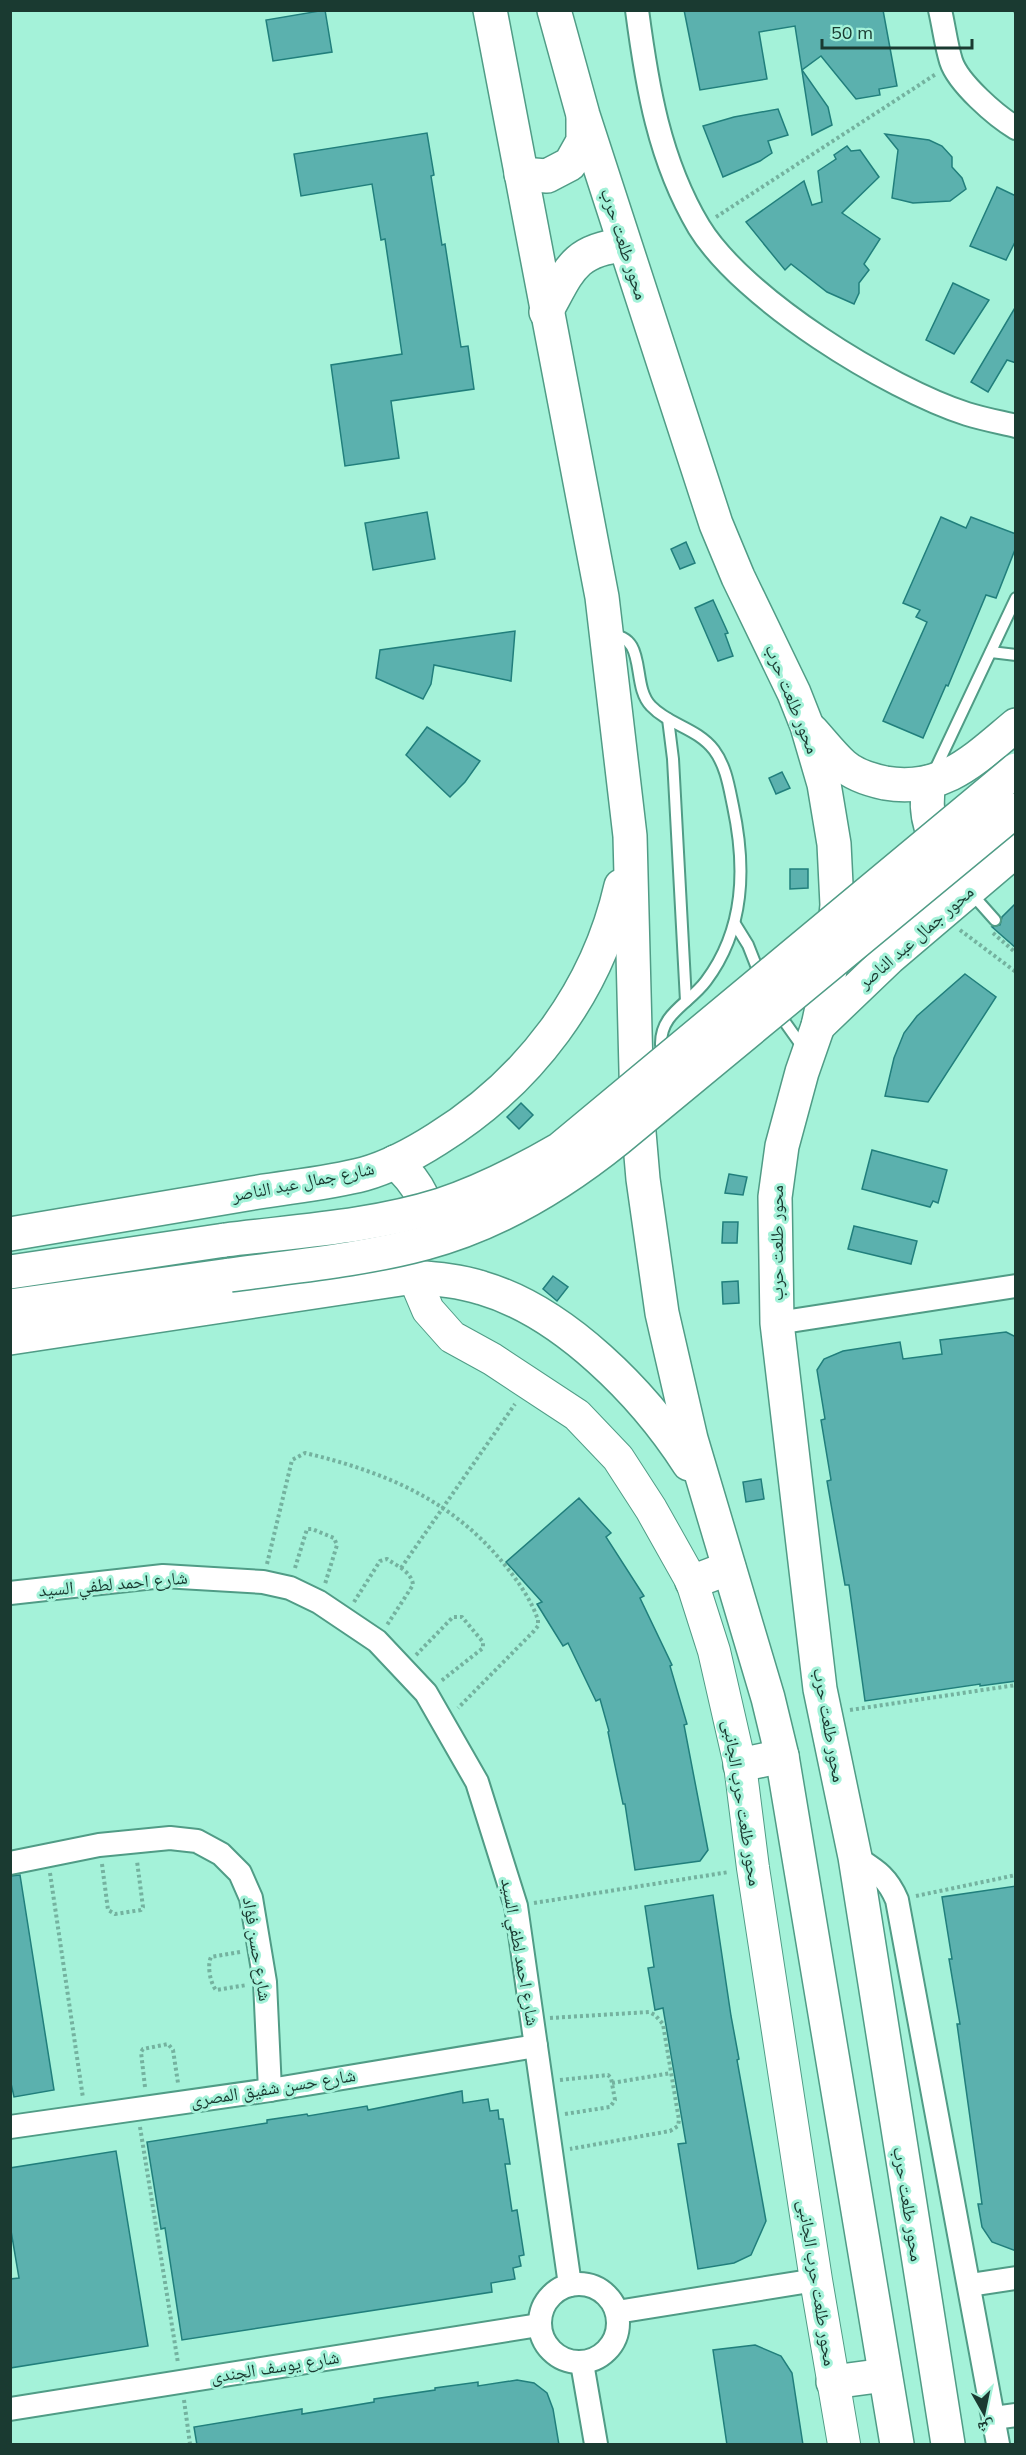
<svg xmlns="http://www.w3.org/2000/svg" width="1026" height="2455" font-family="Mulish,'Noto Naskh Arabic',sans-serif">
<rect width="100%" height="100%" fill="#a4f2d9"/>
<g fill="#5bb1ae" stroke="#217f7c" stroke-width="1.5">
<polygon points="325,10 332,52 273,61 266,20"/>
<polygon points="684,10 883,10 897,86 879,89 880,95 856,99 821,56 802,70 828,107 832,125 812,135 795,26 759,32 767,79 700,90"/>
<polygon points="778,109 788,135 768,141 772,153 760,161 723,177 703,126 734,117"/>
<polygon points="427,133 434,175 431,176 442,245 445,244 461,347 468,346 474,389 391,401 399,458 345,466 331,365 402,354 385,239 381,240 372,184 301,196 294,154"/>
<polygon points="885,134 929,140 942,146 952,157 952,167 962,178 966,189 950,201 913,203 892,198 898,150"/>
<polygon points="847,146 851,151 860,150 879,177 842,213 880,239 864,264 869,270 859,283 859,293 854,304 827,292 791,264 785,270 746,222 804,181 812,205 822,202 818,171 836,159 834,155"/>
<polygon points="997,187 1016,196 1016,240 1006,260 970,246"/>
<polygon points="953,283 989,300 954,354 926,340"/>
<polygon points="1016,306 1016,363 1007,360 988,392 971,382"/>
<polygon points="427,512 435,559 373,570 365,523"/>
<polygon points="941,517 966,528 971,517 1016,534 1016,547 996,598 986,595 948,686 946,685 923,738 883,721 927,622 916,617 920,610 903,603"/>
<polygon points="686,542 695,563 680,569 671,549"/>
<polygon points="713,600 728,633 725,634 733,656 718,661 695,608"/>
<polygon points="515,631 511,681 434,665 431,684 423,699 376,678 380,650"/>
<polygon points="427,727 480,761 465,782 450,797 406,755"/>
<polygon points="782,772 790,788 776,794 769,778"/>
<polygon points="790,869 808,869 808,888 790,889"/>
<polygon points="1016,903 1016,948 992,927 1000,925 1002,917"/>
<polygon points="965,974 996,997 928,1102 885,1096 894,1058 904,1033 917,1016"/>
<polygon points="521,1103 533,1115 519,1129 507,1117"/>
<polygon points="872,1150 947,1170 938,1203 933,1201 930,1207 862,1189"/>
<polygon points="729,1174 747,1177 743,1195 725,1193"/>
<polygon points="723,1222 738,1222 737,1243 722,1243"/>
<polygon points="854,1226 917,1241 911,1264 848,1249"/>
<polygon points="553,1276 568,1287 557,1301 543,1289"/>
<polygon points="738,1281 739,1303 723,1304 722,1282"/>
<polygon points="1006,1332 1016,1337 1016,1681 980,1686 980,1684 865,1701 849,1585 845,1585 827,1481 831,1480 821,1420 825,1419 817,1370 824,1359 843,1351 900,1342 903,1359 942,1354 940,1340"/>
<polygon points="761,1479 764,1499 746,1502 743,1482"/>
<polygon points="579,1498 611,1533 606,1537 644,1596 640,1598 672,1665 670,1666 687,1724 684,1725 708,1850 700,1861 635,1870 625,1804 623,1804 608,1732 609,1731 600,1699 596,1701 568,1643 563,1646 537,1604 542,1602 506,1562"/>
<polygon points="20,1875 54,2090 14,2097 10,2079 10,1876"/>
<polygon points="1016,1886 1016,2251 992,2242 982,2227 978,2204 982,2204 957,2024 960,2024 949,1959 952,1959 942,1897"/>
<polygon points="713,1895 731,2016 739,2059 737,2060 766,2221 751,2255 734,2263 698,2269 678,2144 686,2143 663,2008 655,2010 648,1968 654,1967 645,1906"/>
<polygon points="462,2091 463,2103 488,2099 490,2111 498,2110 499,2119 503,2119 510,2164 505,2164 512,2211 517,2210 524,2255 519,2256 521,2266 513,2268 515,2279 491,2283 492,2292 182,2340 165,2228 161,2229 147,2142 267,2123 267,2120 307,2114 308,2116 367,2106 368,2110"/>
<polygon points="116,2151 148,2346 10,2368 10,2279 19,2278 10,2225 10,2168"/>
<polygon points="755,2345 781,2356 792,2373 803,2445 727,2445 713,2350"/>
<polygon points="517,2380 534,2383 547,2393 553,2409 559,2445 197,2445 194,2427 302,2409 302,2414 374,2402 374,2399 435,2390 435,2388 478,2382 478,2386"/>
</g>
<g fill="none" stroke-linecap="round" stroke-linejoin="round">
<defs>
<g id="lane">
<path d="M609,635C649,635 630,685 651,706C669,725 697,728 714,750C726,766 729,787 733,806C746,867 745,929 706,981C689,1004 660,1013 661,1045"/>
<polyline points="991,652 1016,655"/>
<polyline points="668,719 673,759 686,1001"/>
<polyline points="933,774 1016,598"/>
<polyline points="971,893 995,920"/>
<polyline points="735,924 748,945 761,978"/>
<polyline points="777,1011 804,1049"/>
</g>
<g id="street">
<path d="M637,10C647,86 659,160 699,227C743,299 887,388 967,414C983,419 999,422 1016,426"/>
<path d="M940,10C944,27 946,45 951,61C958,83 996,116 1016,128"/>
<polyline points="777,1323 1016,1286"/>
<polyline points="10,1593 163,1576 263,1582 290,1588 319,1602 377,1641 426,1693 477,1782 516,1906 570,2285"/>
<path d="M855,1857C875,1870 887,1876 897,1900L998,2444"/>
<polyline points="10,1863 99,1845 170,1838 197,1841 221,1854 240,1873 251,1898 265,1982 270,2090"/>
<polyline points="10,2127 270,2090 536,2046"/>
<circle cx="579" cy="2323" r="39"/>
<polyline points="970,2285 1016,2278"/>
<polyline points="617,2312 816,2280"/>
<polyline points="582,2363 596,2444"/>
<polyline points="10,2409 539,2325"/>
<polyline points="994,2418 1016,2415"/>
</g>
<polyline id="secondary" points="414,1277 428,1310 452,1337 492,1359 577,1415 618,1458 651,1509 692,1582 714,1651 740,1765 753,1868 816,2280 844,2444"/>
<g id="primary">
<polyline points="490,10 602,597 630,836 637,1109 643,1179 662,1313 691,1439 768,1698 782,1756 897,2444"/>
<polyline points="554,10 583,115 716,524 738,577 794,693 807,726 824,784 834,844 837,905 831,966 818,1026 802,1072 782,1146 775,1197 777,1323 820,1689 855,1857 948,2444"/>
<polyline points="521,174 547,176 570,164 583,141 583,119"/>
<path d="M546,312C569,271 573,250 624,245"/>
<path d="M812,731C822,742 832,755 843,765C854,775 871,780 885,783C943,793 975,759 1016,725"/>
<path d="M929,782C924,812 929,838 952,859"/>
<polyline points="818,1026 889,958 1016,850"/>
<path d="M395,1162C418,1182 431,1205 430,1237"/>
<path d="M10,1234C89,1221 168,1207 247,1194C286,1187 326,1184 364,1174C389,1167 415,1153 437,1139C529,1082 597,992 621,886"/>
<polyline points="10,1272 225,1240"/>
<polyline points="10,1306 230,1275"/>
<path d="M10,1338L414,1277C437,1279 460,1281 482,1288C564,1312 644,1394 689,1464"/>
<polyline points="692,1582 729,1568"/>
<polyline points="740,1765 782,1756"/>
<polyline points="833,2382 885,2375"/>
</g>
</defs>
<use href="#lane" stroke="#509c86" stroke-width="14"/>
<use href="#street" stroke="#509c86" stroke-width="26"/>
<use href="#secondary" stroke="#509c86" stroke-width="34"/>
<use href="#primary" stroke="#509c86" stroke-width="36"/>
<g stroke="#74b29f" stroke-width="4" stroke-dasharray="3 3" stroke-linecap="butt">
<polyline points="1015,10 1016,16"/>
<polyline points="716,217 936,74"/>
<polyline points="960,930 1016,972"/>
<polyline points="993,933 1016,953"/>
<path d="M267,1564L292,1460L305,1453C386,1472 455,1501 508,1569C520,1584 532,1602 538,1620V1626L534,1631L458,1708"/>
<polyline points="295,1568 307,1529 312,1529 334,1538 337,1545 325,1584"/>
<polyline points="401,1568 515,1404"/>
<path d="M354,1602L380,1561L387,1559C397,1566 412,1572 413,1585L387,1625"/>
<polyline points="416,1655 453,1617 462,1617 483,1642 483,1648 441,1681"/>
<polyline points="850,1710 1016,1685"/>
<polyline points="102,1864 108,1910 115,1914 141,1910 143,1907 137,1861"/>
<polyline points="50,1873 83,2098"/>
<polyline points="916,1896 1016,1875"/>
<polyline points="534,1903 729,1872"/>
<path d="M240,1952L211,1957C207,1965 210,1983 216,1990L247,1985"/>
<polyline points="550,2018 649,2012 655,2015 663,2024 679,2120 678,2126 670,2131 570,2149"/>
<polyline points="560,2080 608,2075 611,2078 615,2100 610,2107 565,2114"/>
<polyline points="612,2083 671,2073"/>
<polyline points="145,2087 141,2052 143,2049 168,2044 173,2050 178,2083"/>
<polyline points="140,2127 178,2363"/>
<polyline points="184,2400 190,2444"/>
</g>
<use href="#lane" stroke="#fff" stroke-width="10"/>
<use href="#street" stroke="#fff" stroke-width="22"/>
<use href="#secondary" stroke="#fff" stroke-width="32"/>
<use href="#primary" stroke="#fff" stroke-width="33"/>
<defs>
<g id="primary-bridge">
<path d="M225,1240C297,1231 371,1227 441,1205C483,1191 522,1171 560,1149L1016,770"/>
<path d="M230,1275C295,1266 362,1260 425,1243C497,1224 561,1185 618,1139L1016,810"/>
</g>
</defs>
<use href="#primary-bridge" stroke="#509c86" stroke-width="36" stroke-linecap="butt"/>
<use href="#primary-bridge" stroke="#fff" stroke-width="33"/>
</g>
<g text-anchor="middle" stroke-width="6" stroke-linejoin="round" paint-order="stroke">
<g font-size="18" fill="#1a3a31" stroke="#a4f2d9">
<text transform="translate(624 244) rotate(72)" y="6">محور طلعت حرب</text>
<text transform="translate(792 699) rotate(68)" y="6">محور طلعت حرب</text>
<text transform="translate(916 937) rotate(-41)" y="6">محور جمال عبد الناصر</text>
<text transform="translate(303 1182) rotate(-11)" y="6">شارع جمال عبد الناصر</text>
<text transform="translate(777 1243) rotate(-90)" y="6">محور طلعت حرب</text>
<text transform="translate(113 1584) rotate(-5)" y="6">شارع احمد لطفي السيد</text>
<text transform="translate(829 1725) rotate(80)" y="6">محور طلعت حرب</text>
<text transform="translate(742 1803) rotate(81)" y="6">محور طلعت حرب الجانبى</text>
<text transform="translate(257 1949) rotate(81)" y="6">شارع حسن فؤاد</text>
<text transform="translate(520 1952) rotate(80)" y="6">شارع احمد لطفي السيد</text>
<text transform="translate(273 2088) rotate(-9)" y="6">شارع حسن شفيق المصرى</text>
<text transform="translate(908 2204) rotate(81)" y="6">محور طلعت حرب</text>
<text transform="translate(817 2283) rotate(81)" y="6">محور طلعت حرب الجانبى</text>
<text transform="translate(275 2367) rotate(-9)" y="6">شارع يوسف الجندى</text>
</g>
</g>
<rect width="1026" height="2455" fill="none" stroke="#1a3a31" stroke-width="24"/>
<g transform="translate(984 2413) rotate(171)" stroke="#a4f2d9" stroke-width="4.5" paint-order="stroke">
<path d="M0-4.5L10 22L0 15L-10 22Z" fill="#1a3a31"/>
<text y="-9" font-size="16" font-weight="bold" text-anchor="middle" fill="#1a3a31">ش</text>
</g>
<path d="M822 39v9h150v-9" fill="none" stroke="#1a3a31" stroke-width="3"/>
<text x="831" y="39" font-size="18" fill="#1a3a31" stroke="#a4f2d9" stroke-width="4.5" paint-order="stroke">50 m</text>
</svg>
